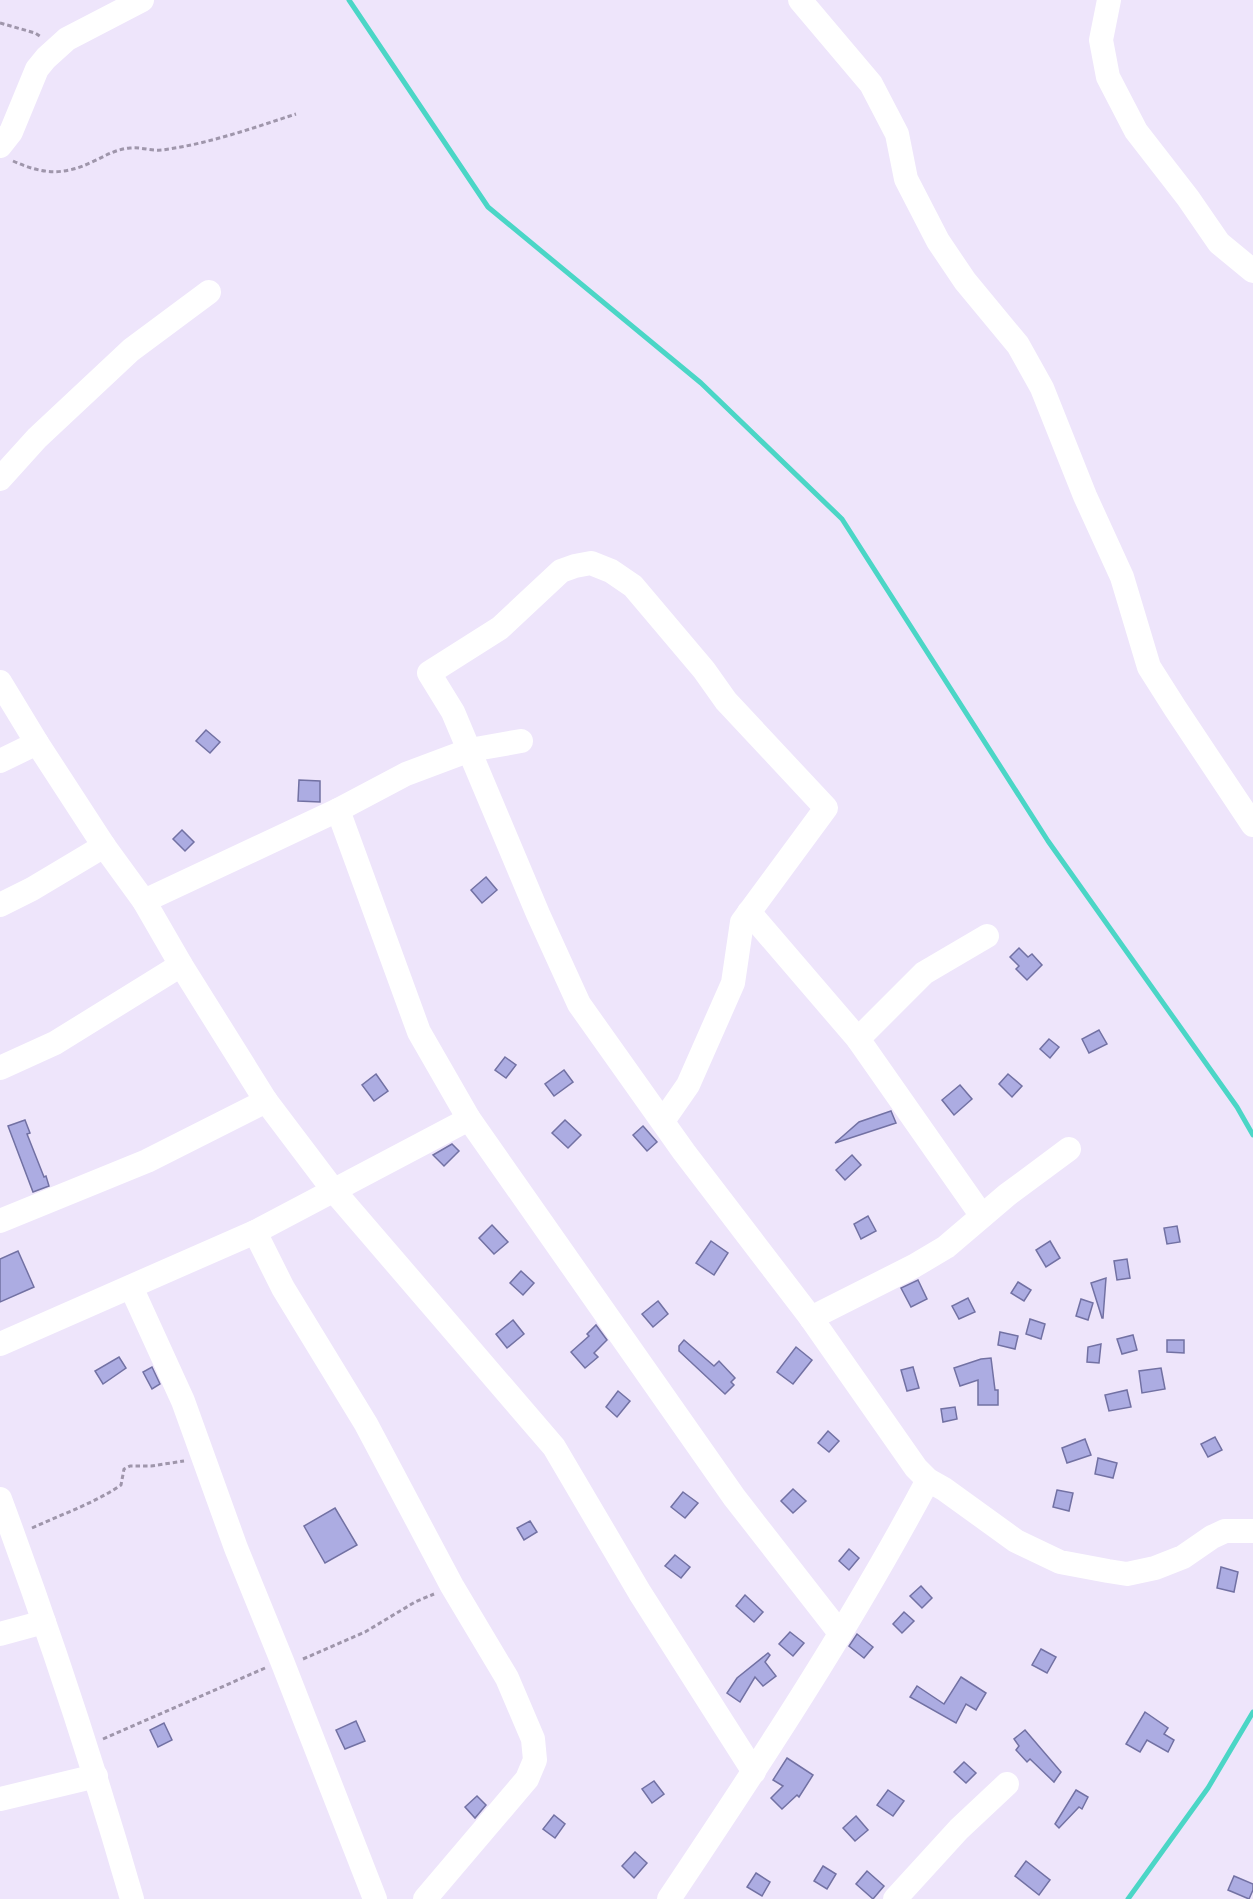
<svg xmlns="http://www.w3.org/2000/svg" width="1253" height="1899" font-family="'Roboto Condensed',sans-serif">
<rect width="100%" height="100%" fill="#eee5fb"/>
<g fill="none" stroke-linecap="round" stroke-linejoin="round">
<g stroke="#4bd6c6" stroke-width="5">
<polyline points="349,0 488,207 701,383 842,519 1048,841 1237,1107 1253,1135"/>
<polyline points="1128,1899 1208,1788 1253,1712"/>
</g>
</g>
<g fill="#acace2" stroke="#7271a3" stroke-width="1.5">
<polygon points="206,730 220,742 210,753 196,741"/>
<polygon points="299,780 320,781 320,802 298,801"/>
<polygon points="182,830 194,842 185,851 173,839"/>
<polygon points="486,877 497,890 482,903 471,890"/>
<polygon points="1019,948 1028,957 1032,954 1042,965 1027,980 1016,969 1019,966 1010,957"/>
<polygon points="1099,1030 1107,1044 1089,1053 1082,1039"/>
<polygon points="1049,1039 1059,1047 1050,1058 1040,1049"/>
<polygon points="505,1057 516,1065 506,1078 495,1070"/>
<polygon points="564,1070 573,1082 554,1096 545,1084"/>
<polygon points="376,1074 388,1091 374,1101 362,1085"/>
<polygon points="1008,1074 1022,1086 1012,1097 999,1084"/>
<polygon points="960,1085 972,1099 954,1115 942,1100"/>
<polygon points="891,1111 896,1123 835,1143 859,1122"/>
<polygon points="25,1120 30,1133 27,1134 44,1177 46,1176 49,1186 33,1192 8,1126"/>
<polygon points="565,1120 581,1135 568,1148 552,1133"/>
<polygon points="643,1126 657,1142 647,1151 633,1135"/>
<polygon points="452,1144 459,1151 444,1166 433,1155"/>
<polygon points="852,1155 861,1165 845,1180 836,1170"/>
<polygon points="868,1216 876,1231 861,1239 854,1224"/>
<polygon points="492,1225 508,1242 494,1254 479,1238"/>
<polygon points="1177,1226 1180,1242 1167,1244 1164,1228"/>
<polygon points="711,1241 728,1253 714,1275 696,1263"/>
<polygon points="1050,1241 1060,1258 1046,1267 1036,1250"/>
<polygon points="18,1251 34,1287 0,1302 0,1259"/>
<polygon points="1127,1259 1130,1278 1117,1280 1114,1261"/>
<polygon points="521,1271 534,1283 523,1295 510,1283"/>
<polygon points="1106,1278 1103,1318 1102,1318 1091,1283"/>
<polygon points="918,1280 927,1299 911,1307 901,1288"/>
<polygon points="1018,1282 1031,1290 1024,1301 1011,1293"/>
<polygon points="968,1298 975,1312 959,1319 952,1306"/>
<polygon points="1081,1299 1093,1303 1088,1320 1076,1316"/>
<polygon points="658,1301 668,1314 653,1327 642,1314"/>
<polygon points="1030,1319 1045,1324 1041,1339 1026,1334"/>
<polygon points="513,1320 524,1334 507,1348 496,1334"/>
<polygon points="596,1325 607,1340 594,1353 598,1357 585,1368 571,1352 589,1336 587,1334"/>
<polygon points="1000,1332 1018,1336 1015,1349 998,1345"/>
<polygon points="1133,1335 1137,1350 1122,1354 1117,1339"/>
<polygon points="684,1340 714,1366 719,1361 735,1378 731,1382 734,1385 725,1394 679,1351 679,1346"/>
<polygon points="1167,1340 1184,1340 1184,1353 1167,1352"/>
<polygon points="1101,1344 1099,1363 1087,1362 1088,1347"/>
<polygon points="796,1347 812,1360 793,1384 777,1372"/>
<polygon points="119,1357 126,1368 103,1384 95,1371"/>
<polygon points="991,1358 995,1390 998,1390 998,1405 978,1405 978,1380 960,1386 954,1368 981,1359"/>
<polygon points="152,1367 160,1384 152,1389 143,1372"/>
<polygon points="913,1367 919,1388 907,1391 901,1370"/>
<polygon points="1161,1368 1165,1389 1142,1393 1139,1371"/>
<polygon points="1127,1390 1131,1407 1109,1411 1105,1395"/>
<polygon points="618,1391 630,1401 617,1417 606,1407"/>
<polygon points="955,1407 957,1419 943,1422 941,1409"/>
<polygon points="828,1431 839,1441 829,1452 818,1443"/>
<polygon points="1215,1437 1222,1450 1208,1457 1201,1444"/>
<polygon points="1085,1439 1091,1455 1067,1463 1062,1448"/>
<polygon points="1098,1458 1117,1463 1113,1478 1095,1474"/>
<polygon points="793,1489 806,1501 793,1513 781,1501"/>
<polygon points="1057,1490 1073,1493 1069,1511 1053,1507"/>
<polygon points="683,1492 698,1503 685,1518 671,1507"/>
<polygon points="335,1508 357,1545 325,1563 304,1526"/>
<polygon points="530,1521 537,1532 524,1540 517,1528"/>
<polygon points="849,1549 859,1558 849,1570 839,1561"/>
<polygon points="675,1555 690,1567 681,1578 665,1566"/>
<polygon points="1221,1567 1238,1572 1234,1592 1217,1588"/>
<polygon points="921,1586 932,1598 922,1608 910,1596"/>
<polygon points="745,1595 763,1612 754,1622 736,1606"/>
<polygon points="904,1612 914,1621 902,1633 893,1624"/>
<polygon points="790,1632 804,1643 793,1656 779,1644"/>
<polygon points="857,1634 873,1647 864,1658 849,1646"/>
<polygon points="1041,1649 1056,1657 1047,1673 1032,1665"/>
<polygon points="768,1653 770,1655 765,1662 776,1676 763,1686 755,1677 740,1702 727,1693 737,1678"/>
<polygon points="961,1677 986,1693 976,1710 966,1704 956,1723 910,1697 917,1686 944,1704"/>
<polygon points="1145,1712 1168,1728 1164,1734 1174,1740 1168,1752 1147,1740 1140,1752 1126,1744"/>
<polygon points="356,1721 365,1741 345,1749 336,1730"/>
<polygon points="164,1723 172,1740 158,1747 150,1730"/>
<polygon points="1025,1730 1061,1772 1054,1782 1030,1759 1027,1762 1016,1750 1019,1746 1014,1739"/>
<polygon points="787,1758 813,1775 799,1797 797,1795 782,1809 771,1798 783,1786 773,1780"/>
<polygon points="964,1762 976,1773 966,1783 954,1772"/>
<polygon points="654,1781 664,1794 652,1803 642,1789"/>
<polygon points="888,1790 904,1801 893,1816 877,1805"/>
<polygon points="1076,1790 1088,1797 1082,1809 1079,1807 1059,1828 1055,1824"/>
<polygon points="477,1796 486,1805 475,1818 465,1807"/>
<polygon points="554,1815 565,1824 555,1838 543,1829"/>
<polygon points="856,1816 868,1830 855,1841 843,1828"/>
<polygon points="635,1852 647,1863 634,1878 622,1866"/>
<polygon points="1026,1861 1050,1880 1039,1895 1015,1876"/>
<polygon points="823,1866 836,1874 827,1889 814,1881"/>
<polygon points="867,1871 884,1886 873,1899 856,1884"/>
<polygon points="756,1873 770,1882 762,1896 747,1887"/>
<polygon points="1234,1876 1253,1884 1253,1890 1249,1899 1228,1890"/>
</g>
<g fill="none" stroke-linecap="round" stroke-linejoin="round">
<g stroke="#9f96ab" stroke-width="3" stroke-dasharray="4.5 3" stroke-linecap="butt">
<polyline points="0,23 35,33 41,37"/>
<path d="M13,161C42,174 63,176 92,162C105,156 116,149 130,148C141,147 152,151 162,150C208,144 253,128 296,114"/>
<path d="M32,1528C62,1514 93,1504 121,1485L124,1469L130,1466H151L184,1461"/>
<polyline points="303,1659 365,1632 415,1602 434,1594"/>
<polyline points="103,1739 265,1668"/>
</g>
<g stroke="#fff" stroke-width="24">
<polyline points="800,0 871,84 897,134 906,179 938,241 965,281 1018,345 1042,388 1085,496 1122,577 1149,667 1175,708 1253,825"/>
<polyline points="1109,0 1101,40 1108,77 1136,131 1188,198 1219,243 1253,271"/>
<polyline points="0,146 11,132 37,69 46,58 67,39 142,0"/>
<polyline points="0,479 37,438 131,350 209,292"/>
<polyline points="0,682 37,743 104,846 144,901 181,965 266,1101 334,1191 554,1447 640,1593 754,1772"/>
<polyline points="0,761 37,743"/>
<polyline points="338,810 419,1032 469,1119 734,1497 840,1633"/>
<polyline points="144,901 338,810 406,774 470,750 521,741"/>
<polyline points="0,905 32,889 104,846"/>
<polyline points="749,912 858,1039 982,1216"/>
<polyline points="858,1039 924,973 987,936"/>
<polyline points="0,1068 55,1043 181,965"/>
<polyline points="663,1121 688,1085 733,983 742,922 826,808 726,701 704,670 633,586 611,571 591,563 575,566 561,571 500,628 429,673 453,712 538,914 579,1004 684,1152 811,1318 916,1468 928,1480 944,1489 1016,1541 1060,1562 1108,1571 1127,1574 1155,1568 1183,1557 1212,1537 1225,1531 1253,1531"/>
<polyline points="0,1221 147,1161 266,1101"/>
<polyline points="255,1232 283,1288 366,1424 452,1586 507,1678 533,1739 535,1760 527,1779 425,1899"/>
<polyline points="131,1287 183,1401 236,1548 282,1661 375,1899"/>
<polyline points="811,1318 914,1266 946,1247 1007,1195 1069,1149"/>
<polyline points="0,1344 255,1232 469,1119"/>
<path d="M0,1499C49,1631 93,1764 132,1899"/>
<polyline points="0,1634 44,1622"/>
<polyline points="0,1799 96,1776"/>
<path d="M669,1899C760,1763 851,1625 928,1480"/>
<polyline points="895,1899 959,1829 1007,1784"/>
</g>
</g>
</svg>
